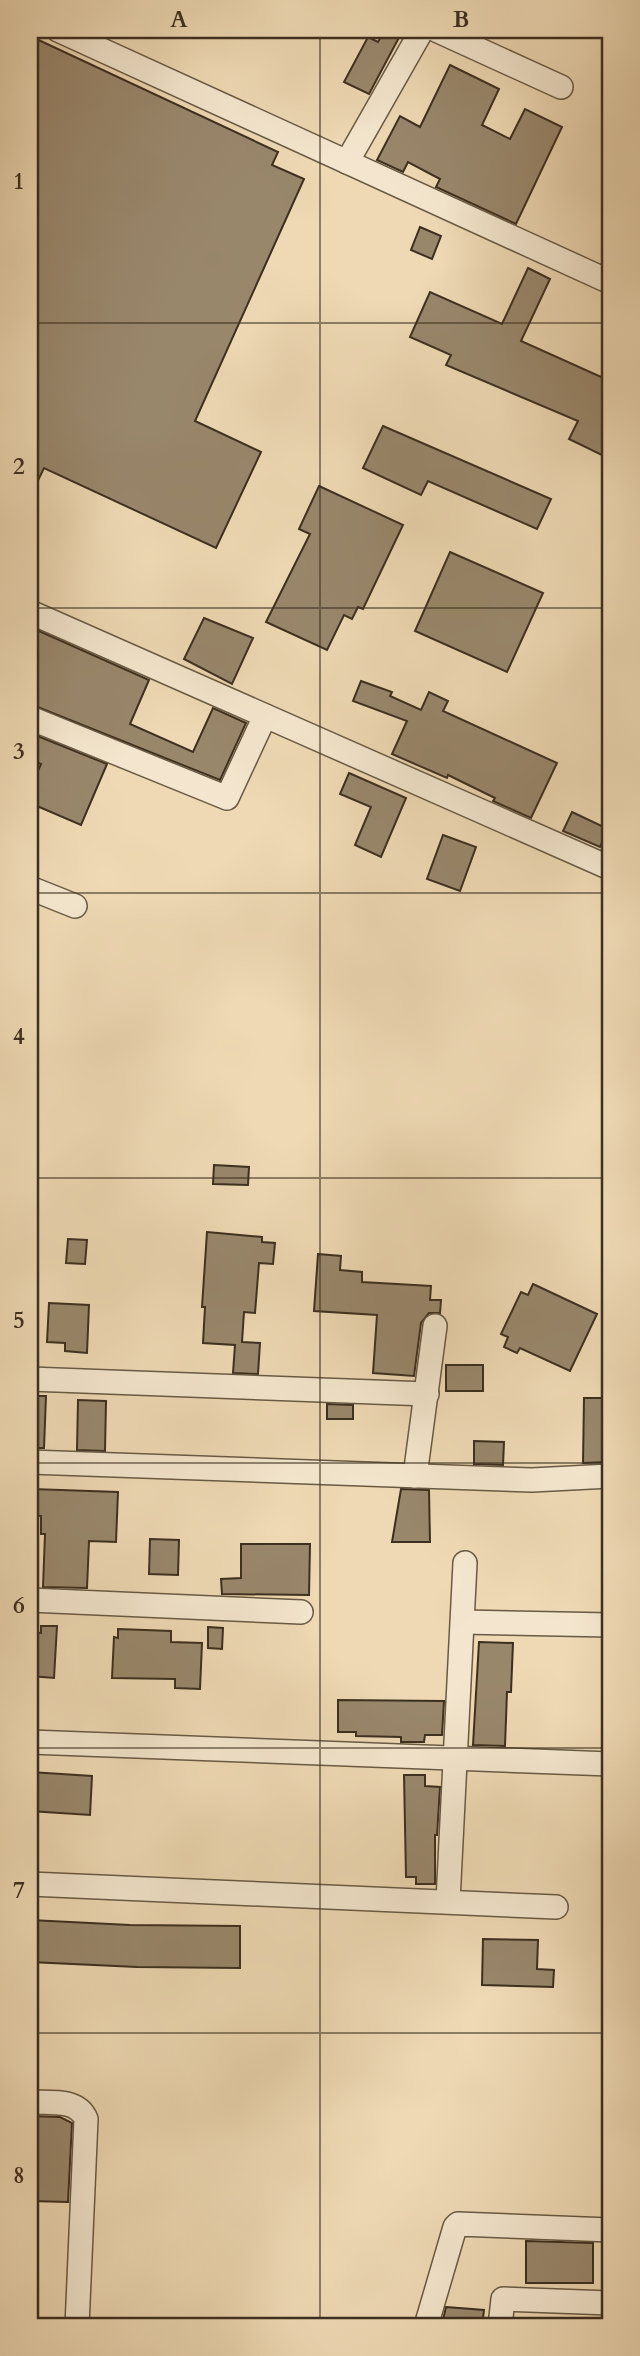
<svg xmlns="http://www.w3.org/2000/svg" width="640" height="2356" font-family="Cardo,serif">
<rect width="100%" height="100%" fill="#eed9b4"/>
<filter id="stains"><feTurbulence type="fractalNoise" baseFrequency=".00286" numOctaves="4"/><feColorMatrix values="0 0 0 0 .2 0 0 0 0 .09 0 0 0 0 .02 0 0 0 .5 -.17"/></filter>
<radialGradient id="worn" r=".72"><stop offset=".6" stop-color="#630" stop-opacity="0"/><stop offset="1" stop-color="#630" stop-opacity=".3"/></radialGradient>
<g fill="#99876c" stroke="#3d2f1f" stroke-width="2">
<polygon points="385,30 403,30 369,94 344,82 368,37 378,42"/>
<polygon points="30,36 278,152 272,165 304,179 195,421 261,452 216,548 44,468 30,497"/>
<polygon points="450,65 499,89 482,125 510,139 525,109 562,127 516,224 436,187 440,179 408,162 403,172 377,160 400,116 420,127"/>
<polygon points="420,227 441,236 432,259 411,250"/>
<polygon points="528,268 550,279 521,341 610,381 610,459 569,439 578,421 446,365 451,355 410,337 430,292 502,324"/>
<polygon points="383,426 551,499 537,529 428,481 421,495 363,468"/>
<polygon points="319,486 403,525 363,609 358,607 352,619 344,615 327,650 266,622 310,534 299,529"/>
<polygon points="450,552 543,593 507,672 415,631"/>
<polygon points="204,618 253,638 232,684 184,659"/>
<polygon points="30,627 149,680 130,724 193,752 213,708 246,723 220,780 30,704"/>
<polygon points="361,681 392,692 390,696 421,710 429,692 448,701 443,711 557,763 531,818 493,801 495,798 448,775 447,778 392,754 407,721 353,701"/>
<polygon points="30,733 107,764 81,825 30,803 30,789 41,764 30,759"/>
<polygon points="349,773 406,798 381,857 355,845 371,807 340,794"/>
<polygon points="572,812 608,829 600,847 563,831"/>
<polygon points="443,835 476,847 460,891 427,879"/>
<polygon points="214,1165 249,1167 248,1185 213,1184"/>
<polygon points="207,1232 262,1237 262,1242 275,1243 273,1264 259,1263 255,1313 244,1312 242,1342 260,1343 258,1374 233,1373 235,1345 203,1343 205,1307 202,1307"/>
<polygon points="68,1239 87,1240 85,1264 66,1263"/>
<polygon points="318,1254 341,1256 340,1270 362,1272 362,1282 431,1286 430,1300 441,1300 440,1313 429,1313 421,1323 414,1376 373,1373 377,1315 314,1311"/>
<polygon points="533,1284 597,1314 570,1371 520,1348 517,1353 504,1347 508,1337 501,1334 521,1292 528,1295"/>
<polygon points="49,1303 89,1305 87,1353 65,1351 65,1343 47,1342"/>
<rect x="446" y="1365" width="37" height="26"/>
<polygon points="30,1396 46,1396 44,1448 30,1448"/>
<polygon points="584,1398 610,1398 610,1462 583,1463"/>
<polygon points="78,1400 106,1401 105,1451 77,1450"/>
<polygon points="327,1404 353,1405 353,1419 327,1419"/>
<polygon points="474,1441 504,1442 503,1465 474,1464"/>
<polygon points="32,1489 118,1492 116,1542 89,1541 87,1588 43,1587 45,1534 41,1534 41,1516 32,1516"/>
<polygon points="401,1489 429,1490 430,1542 392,1542"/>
<polygon points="150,1539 179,1540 178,1575 149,1574"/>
<polygon points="241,1544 310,1544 309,1595 222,1594 221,1579 241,1578"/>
<polygon points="41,1626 57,1626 54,1678 30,1676 30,1632 41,1633"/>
<polygon points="208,1627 223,1628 222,1649 208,1648"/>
<polygon points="118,1629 171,1631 171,1642 202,1643 200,1689 175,1688 175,1679 112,1678 114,1637 118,1638"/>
<polygon points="479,1642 513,1643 511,1692 507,1692 505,1746 473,1745"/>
<polygon points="338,1700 444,1701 442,1735 425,1735 424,1742 401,1742 401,1737 356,1736 356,1732 338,1732"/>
<polygon points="30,1772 92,1776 90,1815 30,1811"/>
<polygon points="404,1775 425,1775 425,1786 440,1787 437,1835 435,1835 435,1884 416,1884 416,1877 406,1877"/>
<polygon points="30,1920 130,1925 240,1926 240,1968 137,1967 30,1962"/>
<polygon points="483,1939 538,1940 537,1969 554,1970 553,1987 482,1985"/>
<polygon points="30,2116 60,2117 72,2123 68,2202 30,2201"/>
<polygon points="526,2241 593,2243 593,2283 526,2283"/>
<polygon points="446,2307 484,2310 482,2326 442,2324"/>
</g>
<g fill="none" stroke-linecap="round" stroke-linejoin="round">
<defs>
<g id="street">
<polyline points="58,30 610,282"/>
<polyline points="436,30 561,87"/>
<polyline points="347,162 422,30"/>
<polyline points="30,612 610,868"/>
<polyline points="30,718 227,798 265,716"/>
<polyline points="30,888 75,906"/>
<polyline points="30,1379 427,1394"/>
<polyline points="30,1462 532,1480 610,1476"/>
<polyline points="415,1476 435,1326"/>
<polyline points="30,1600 301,1612"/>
<polyline points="463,1622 610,1625"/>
<polyline points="30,1742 610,1764"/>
<polyline points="30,1884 556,1907"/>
<polyline points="448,1901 465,1563"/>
<path d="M30,2102C49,2103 77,2098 86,2119L77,2326"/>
<polyline points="426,2326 455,2227 458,2224 610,2230"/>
<polyline points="500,2326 503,2299 610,2303"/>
</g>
</defs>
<use href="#street" stroke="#695a44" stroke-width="26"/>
<use href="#street" stroke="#f4e6ce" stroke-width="23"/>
</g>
<path fill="none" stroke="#3d2f1f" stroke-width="2" stroke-opacity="0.55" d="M320,30V2326M30,323H610M30,608H610M30,893H610M30,1178H610M30,1463H610M30,1748H610M30,2033H610"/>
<rect width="640" height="2356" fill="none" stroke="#eed9b4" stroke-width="77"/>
<rect x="38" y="38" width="564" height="2280" fill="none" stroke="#3d2f1f" stroke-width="2.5"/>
<g font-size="23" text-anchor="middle" font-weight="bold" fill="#3d2f1f">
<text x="179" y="27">A</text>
<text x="461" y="27">B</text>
<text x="19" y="189">1</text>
<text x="19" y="474">2</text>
<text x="19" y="759">3</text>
<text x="19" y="1044">4</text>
<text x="19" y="1328">5</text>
<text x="19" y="1613">6</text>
<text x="19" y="1898">7</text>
<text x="19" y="2183">8</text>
</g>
<rect width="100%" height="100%" filter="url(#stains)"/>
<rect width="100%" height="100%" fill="url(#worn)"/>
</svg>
